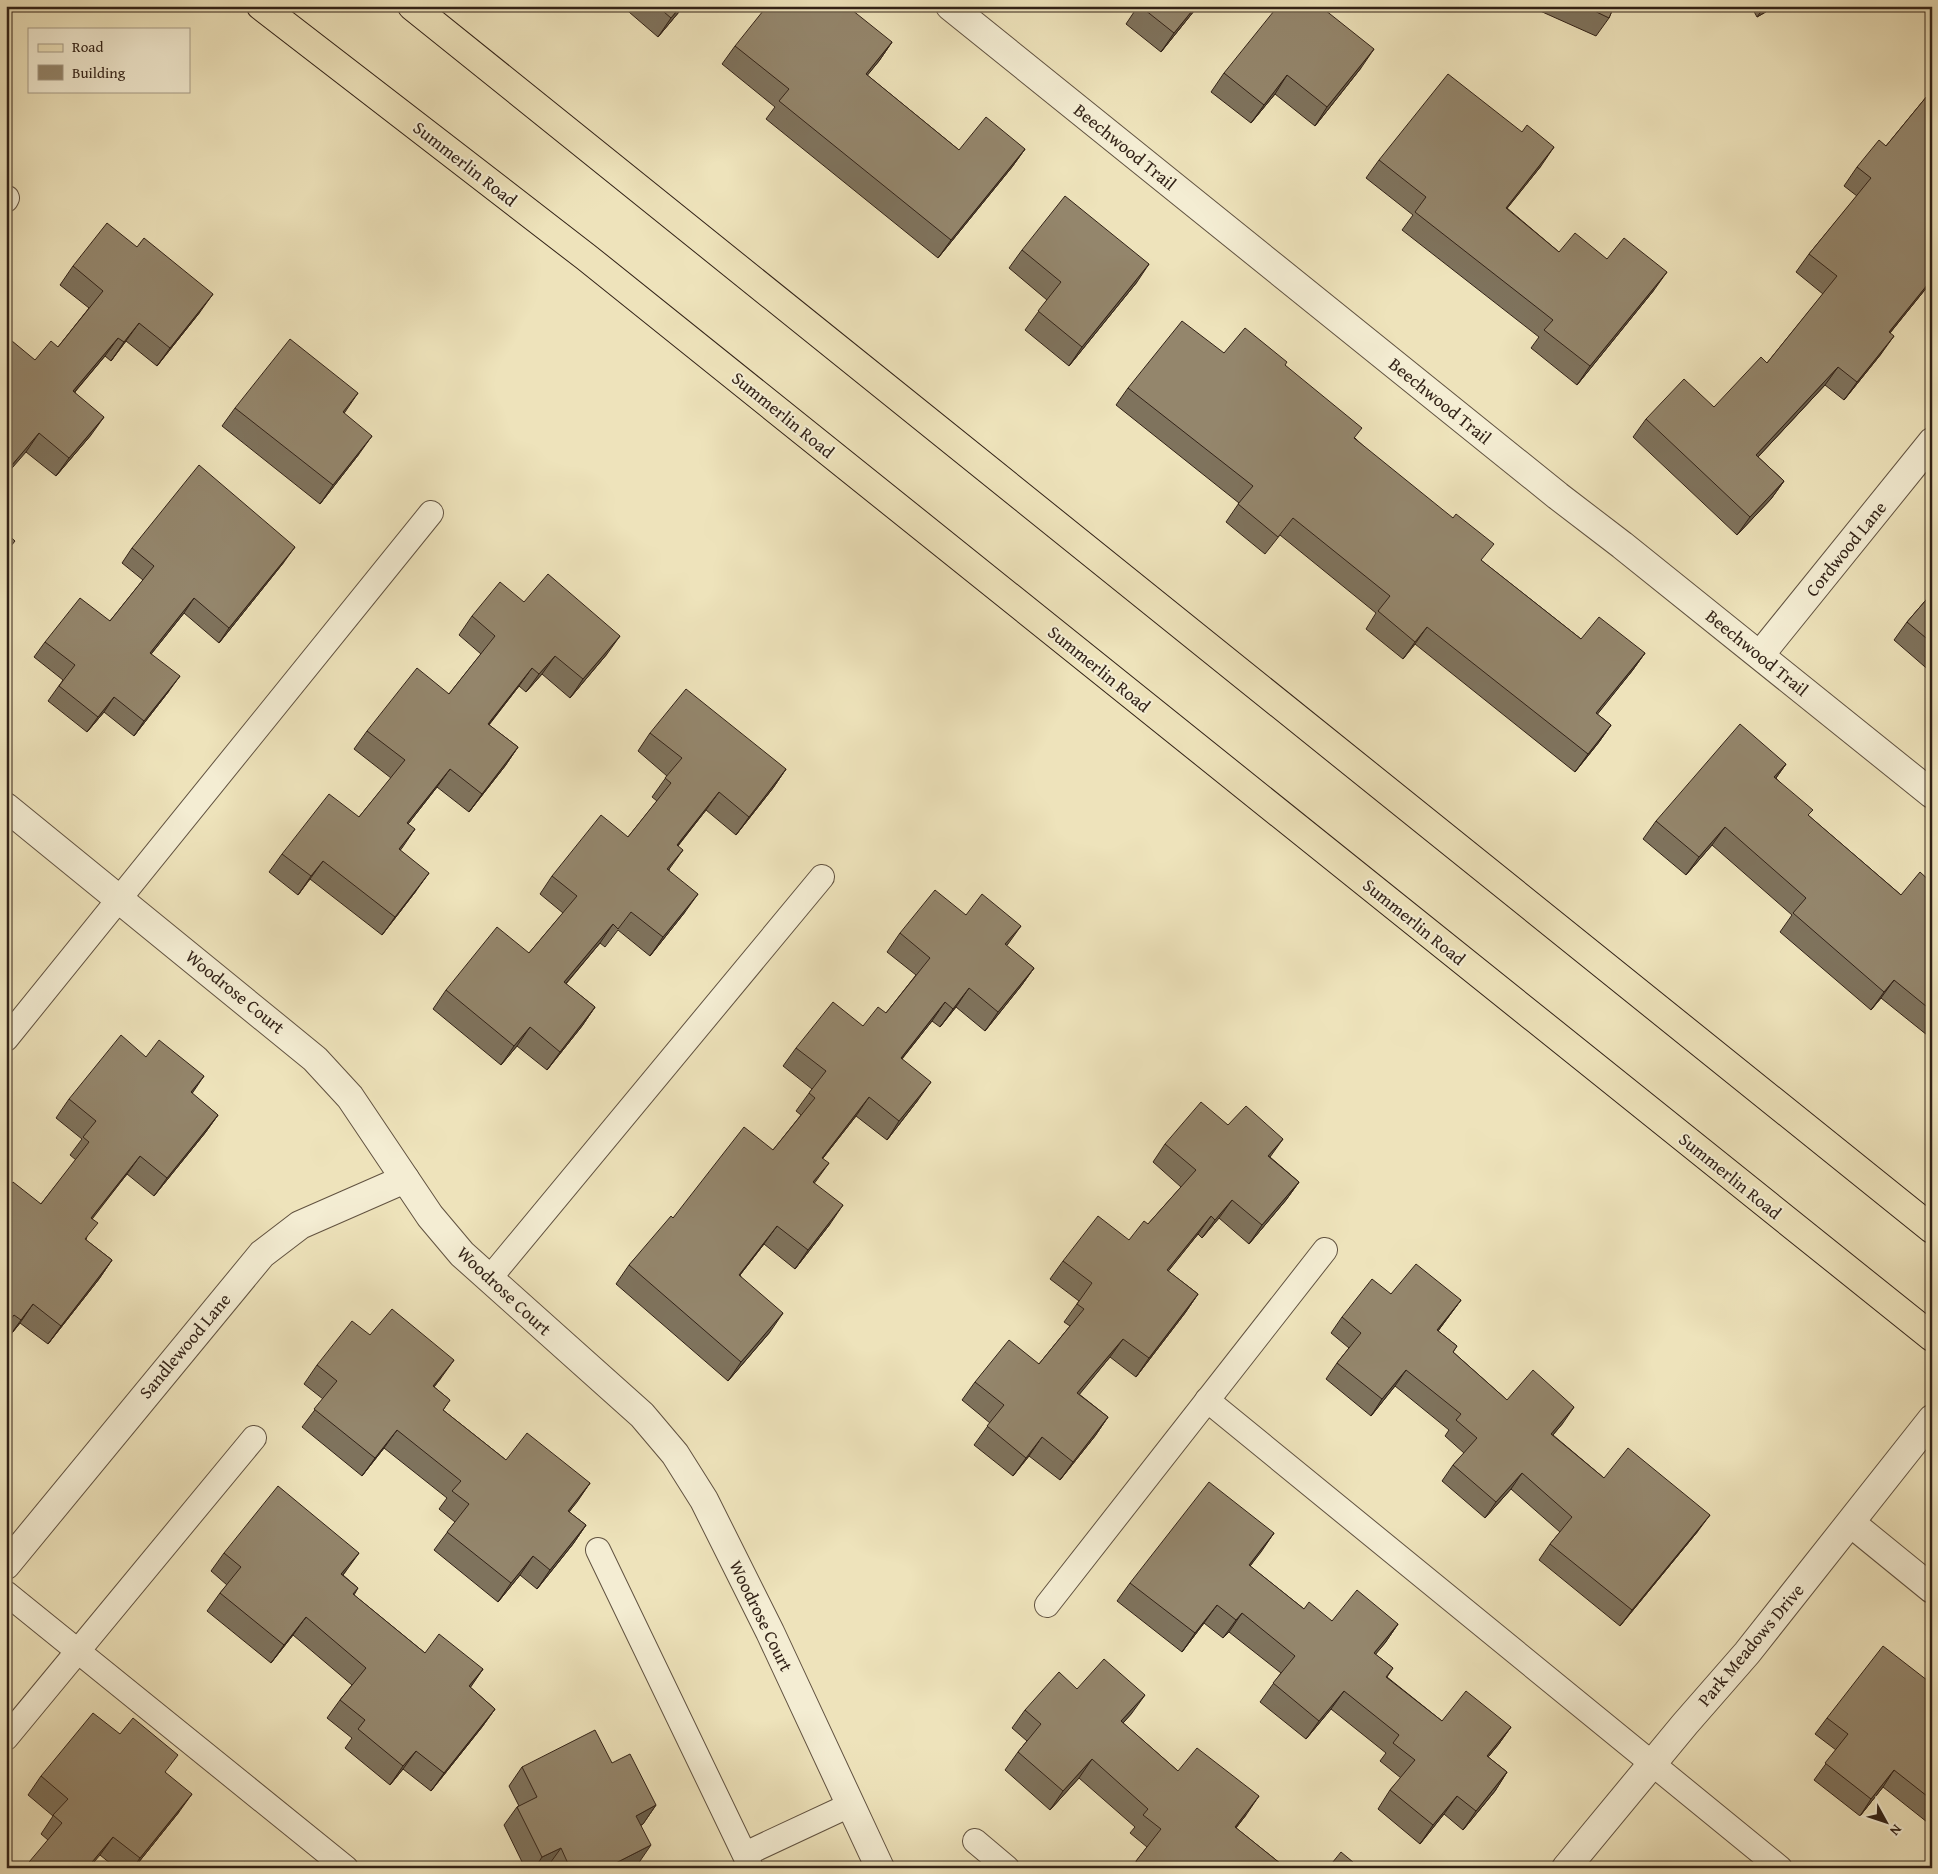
<svg xmlns="http://www.w3.org/2000/svg" width="1938" height="1874" font-family="'Gentium Book Plus',serif">
<rect width="100%" height="100%" fill="#eee3bb"/>
<filter id="stains"><feTurbulence type="fractalNoise" baseFrequency=".004" numOctaves="4"/><feColorMatrix values="0 0 0 0 .2 0 0 0 0 .09 0 0 0 0 .02 0 0 0 .5 -.17"/></filter>
<radialGradient id="worn" r=".72"><stop offset=".6" stop-color="#630" stop-opacity="0"/><stop offset="1" stop-color="#630" stop-opacity=".3"/></radialGradient>
<g fill="none" stroke-linecap="round" stroke-linejoin="round">
<defs>
<g id="service">
<polyline points="6,200 7,198"/>
<polyline points="6,1039 431,513"/>
<polyline points="489,1279 822,877"/>
<polyline points="1207,1400 1780,1868"/>
<polyline points="598,1550 751,1868"/>
<polyline points="6,1593 346,1868"/>
<polyline points="1047,1605 1325,1250"/>
<polyline points="6,1738 254,1438"/>
<polyline points="975,1841 1007,1868"/>
<polyline points="745,1854 850,1805"/>
</g>
<g id="minor">
<polyline points="950,6 1558,496 1622,545 1932,794"/>
<polyline points="1760,655 1932,442"/>
<polyline points="6,807 315,1059 350,1097 430,1216 462,1254 642,1415 675,1454 704,1500 770,1632 880,1868"/>
<polyline points="1851,1523 1932,1589"/>
<polyline points="6,1565 262,1254 300,1225 405,1179"/>
</g>
<polyline id="tertiary" points="1566,1868 1685,1724 1747,1653 1932,1419"/>
<g id="primary">
<polyline points="261,6 586,257 1932,1337"/>
<polyline points="412,6 1932,1229"/>
</g>
</defs>
<use href="#service" stroke="#615240" stroke-width="26"/>
<use href="#minor" stroke="#615240" stroke-width="30"/>
<use href="#tertiary" stroke="#615240" stroke-width="30"/>
<use href="#primary" stroke="#322217" stroke-width="30"/>
<use href="#service" stroke="#f4edd3" stroke-width="24"/>
<use href="#minor" stroke="#f4edd3" stroke-width="28"/>
<use href="#tertiary" stroke="#f4edd3" stroke-width="28"/>
<use href="#primary" stroke="#eee3bb" stroke-width="28"/>
</g>
<g fill="#7f735d" stroke="#322217">
<polygon points="622,6 684,6 658,37"/>
<polygon points="1138,6 1198,6 1161,52 1126,24"/>
<polygon points="1529,6 1614,6 1609,18 1596,36"/>
<polygon points="1751,6 1776,6 1757,17"/>
<polygon points="821,9 892,42 879,61 867,75 959,150 1025,149 1012,167 938,258 766,119 775,107 722,64 735,46"/>
<polygon points="1361,68 1315,126 1275,94 1251,123 1211,92 1224,73"/>
<polygon points="1932,90 1932,281 1890,333 1881,354 1844,400 1825,385 1758,457 1784,481 1771,499 1737,535 1633,437 1646,419 1714,407 1767,363 1823,294 1796,272 1809,254 1857,196 1844,186 1857,167 1886,146"/>
<polygon points="1379,160 1541,166 1507,208 1559,252 1607,259 1654,290 1577,385 1531,348 1539,337 1402,230 1413,215 1366,178"/>
<polygon points="1022,250 1137,282 1069,366 1025,330 1047,300 1009,268"/>
<polygon points="73,266 200,312 157,366 126,341 111,361 105,356 75,392 91,435 56,476 26,452 35,360 58,347 89,308 60,285"/>
<polygon points="1224,353 1285,365 1355,438 1482,561 1581,639 1645,653 1632,671 1597,714 1611,725 1599,742 1575,772 1415,644 1403,659 1366,629 1376,613 1280,535 1265,554 1226,522 1239,503 1116,405 1128,388"/>
<polygon points="235,408 359,454 320,504 222,426"/>
<polygon points="132,548 284,562 219,643 184,613 151,654 169,691 134,736 104,712 87,732 48,701 63,680 34,657 45,642 110,621 143,580 122,563"/>
<polygon points="1932,593 1932,673 1894,640 1907,622"/>
<polygon points="524,602 607,654 570,698 542,674 526,692 519,686 489,725 518,747 505,766 469,812 437,787 408,824 400,850 416,891 382,935 310,879 298,895 269,872 282,854 359,817 391,778 354,749 367,731 449,694 481,654 459,635 472,616"/>
<polygon points="650,733 786,769 773,788 736,835 706,810 678,846 669,870 685,912 650,956 618,930 605,947 600,943 566,984 595,1007 582,1026 547,1070 517,1046 501,1065 433,1009 446,990 529,953 563,913 540,894 552,876 628,837 657,801 652,797 667,776 638,751"/>
<polygon points="1786,764 1776,778 1809,816 1901,895 1932,883 1932,1039 1881,998 1871,1010 1780,932 1792,915 1712,845 1686,875 1643,839 1656,821"/>
<polygon points="966,915 1006,946 1034,968 1021,986 985,1031 956,1007 940,1027 932,1021 902,1059 918,1100 887,1140 856,1116 823,1158 814,1183 830,1224 795,1269 764,1244 740,1275 770,1332 728,1381 616,1284 629,1265 673,1218 773,1150 801,1115 796,1111 812,1089 783,1066 796,1048 863,1026 886,1013 916,975 887,952 900,933"/>
<polygon points="146,1057 218,1115 205,1133 154,1196 127,1174 92,1218 86,1240 112,1260 99,1279 48,1344 20,1323 8,1338 6,1337 6,1191 41,1204 76,1160 70,1155 82,1139 56,1118 69,1099"/>
<polygon points="1228,1125 1270,1157 1299,1182 1286,1200 1249,1244 1219,1218 1202,1238 1198,1234 1168,1271 1198,1294 1185,1313 1136,1377 1110,1357 1079,1394 1108,1417 1095,1436 1060,1480 1029,1456 1013,1476 974,1445 990,1423 962,1400 975,1382 1039,1364 1070,1326 1064,1322 1079,1301 1050,1279 1063,1261 1129,1240 1148,1224 1181,1187 1153,1162 1165,1144"/>
<polygon points="1391,1294 1461,1300 1438,1331 1457,1346 1453,1352 1507,1400 1563,1423 1553,1435 1604,1478 1698,1531 1620,1626 1539,1560 1550,1544 1560,1532 1511,1489 1485,1518 1442,1481 1453,1465 1464,1453 1445,1436 1449,1430 1395,1386 1371,1416 1326,1379 1337,1363 1349,1348 1331,1333 1342,1317"/>
<polygon points="370,1335 441,1378 434,1387 450,1400 443,1410 506,1460 590,1483 569,1512 586,1525 573,1544 537,1589 520,1575 498,1602 434,1550 455,1522 439,1509 447,1498 384,1448 362,1476 302,1427 323,1399 304,1384 317,1365"/>
<polygon points="1274,1533 1250,1566 1304,1609 1332,1621 1398,1624 1385,1643 1375,1654 1393,1668 1387,1677 1442,1721 1511,1727 1498,1745 1488,1757 1507,1772 1495,1791 1463,1830 1444,1814 1420,1844 1378,1809 1390,1790 1401,1778 1380,1761 1386,1753 1331,1709 1306,1739 1260,1702 1281,1673 1229,1632 1223,1638 1204,1623 1182,1652 1117,1601 1130,1583"/>
<polygon points="224,1553 346,1571 343,1575 358,1588 354,1595 425,1653 483,1669 470,1687 495,1709 482,1727 431,1791 403,1769 390,1785 345,1748 352,1738 327,1718 340,1700 352,1685 293,1635 271,1663 207,1611 220,1593 227,1585 211,1571"/>
<polygon points="1932,1684 1932,1727 1927,1733 1932,1736 1932,1826 1883,1787 1860,1816 1814,1780 1836,1750 1815,1734 1827,1718"/>
<polygon points="1077,1689 1132,1713 1123,1723 1178,1771 1246,1815 1236,1828 1286,1868 1131,1868 1147,1847 1130,1833 1135,1827 1079,1778 1050,1810 1005,1770 1018,1752 1027,1741 1012,1728 1025,1710"/>
<polygon points="612,1763 656,1805 643,1824 641,1825 638,1864 630,1868 548,1868 548,1866 545,1868 525,1868 504,1825 517,1807 519,1806 509,1786 522,1767"/>
<polygon points="166,1773 179,1812 134,1868 116,1868 100,1855 48,1840 41,1834 53,1816 28,1795 41,1776"/>
<polygon points="1932,1849 1932,1855 1929,1853"/>
</g>
<g fill="#685e4c" stroke="#322217">
<polygon points="681,6 684,6 658,37 671,18"/>
<polygon points="1196,6 1198,6 1161,52 1174,33"/>
<polygon points="1765,6 1776,6 1757,17"/>
<polygon points="892,42 879,61 853,93 866,74"/>
<polygon points="1374,49 1361,68 1315,126 1327,107"/>
<polygon points="1287,75 1275,94 1251,123 1264,105"/>
<polygon points="1554,147 1541,166 1493,226 1506,208"/>
<polygon points="1025,149 1012,167 938,258 951,240"/>
<polygon points="1149,264 1137,282 1069,366 1082,347"/>
<polygon points="1667,272 1654,290 1577,385 1590,366"/>
<polygon points="1932,279 1932,281 1876,350 1889,332"/>
<polygon points="213,294 200,312 157,366 170,348"/>
<polygon points="139,323 126,341 111,361 124,342"/>
<polygon points="1894,336 1881,354 1844,400 1857,382"/>
<polygon points="118,338 105,356 60,409 73,391"/>
<polygon points="1838,367 1825,385 1743,473 1756,455"/>
<polygon points="358,393 345,412 330,431 343,412"/>
<polygon points="104,417 91,435 56,476 69,458"/>
<polygon points="39,433 26,452 6,475 6,472"/>
<polygon points="372,436 359,454 320,504 333,485"/>
<polygon points="1784,481 1771,499 1737,535 1750,517"/>
<polygon points="295,547 284,562 219,643 229,628"/>
<polygon points="194,598 184,613 140,668 150,653"/>
<polygon points="1427,627 1415,644 1403,659 1415,642"/>
<polygon points="620,636 607,654 570,698 583,679"/>
<polygon points="1645,653 1632,671 1584,731 1596,713"/>
<polygon points="555,656 542,674 526,692 539,674"/>
<polygon points="532,668 519,686 475,742 488,724"/>
<polygon points="180,676 169,691 134,736 144,721"/>
<polygon points="114,697 104,712 87,732 98,717"/>
<polygon points="1611,725 1599,742 1575,772 1588,754"/>
<polygon points="518,747 505,766 469,812 482,794"/>
<polygon points="1786,764 1773,782 1774,777"/>
<polygon points="450,769 437,787 394,842 407,823"/>
<polygon points="786,769 773,788 736,835 749,817"/>
<polygon points="719,792 706,810 664,863 677,845"/>
<polygon points="1725,827 1712,845 1686,875 1699,857"/>
<polygon points="415,829 402,848 386,868 399,849"/>
<polygon points="683,850 670,868 654,887 667,869"/>
<polygon points="323,861 310,879 298,895 311,876"/>
<polygon points="429,873 416,891 382,935 395,917"/>
<polygon points="698,894 685,912 650,956 663,937"/>
<polygon points="613,924 600,943 551,1001 564,982"/>
<polygon points="1021,926 1008,944 992,963 1005,944"/>
<polygon points="1034,968 1021,986 985,1031 998,1012"/>
<polygon points="1894,980 1881,998 1871,1010 1884,992"/>
<polygon points="969,988 956,1007 940,1027 953,1009"/>
<polygon points="945,1002 932,1021 888,1076 901,1058"/>
<polygon points="595,1007 582,1026 547,1070 560,1052"/>
<polygon points="530,1027 517,1046 501,1065 514,1046"/>
<polygon points="204,1076 191,1095 191,1092"/>
<polygon points="931,1082 918,1100 887,1140 899,1121"/>
<polygon points="869,1097 856,1116 809,1176 822,1158"/>
<polygon points="218,1115 205,1133 154,1196 167,1178"/>
<polygon points="1283,1139 1270,1157 1268,1156"/>
<polygon points="140,1156 127,1174 79,1236 91,1218"/>
<polygon points="829,1163 816,1181 801,1200 813,1182"/>
<polygon points="1299,1182 1286,1200 1249,1244 1262,1225"/>
<polygon points="1232,1200 1219,1218 1202,1238 1215,1220"/>
<polygon points="843,1205 830,1224 795,1269 808,1250"/>
<polygon points="1211,1216 1198,1234 1154,1289 1167,1270"/>
<polygon points="777,1226 764,1244 726,1293 739,1275"/>
<polygon points="112,1260 99,1279 48,1344 61,1326"/>
<polygon points="1198,1294 1185,1313 1136,1377 1149,1358"/>
<polygon points="1461,1300 1449,1316 1426,1347 1437,1330"/>
<polygon points="33,1304 20,1323 8,1338 21,1320"/>
<polygon points="783,1313 770,1332 728,1381 741,1362"/>
<polygon points="1123,1339 1110,1357 1065,1412 1077,1393"/>
<polygon points="454,1360 441,1378 420,1404 433,1386"/>
<polygon points="1406,1370 1395,1386 1371,1416 1382,1399"/>
<polygon points="1574,1407 1563,1423 1540,1450 1551,1434"/>
<polygon points="1108,1417 1095,1436 1060,1480 1073,1462"/>
<polygon points="397,1430 384,1448 362,1476 375,1458"/>
<polygon points="1042,1437 1029,1456 1013,1476 1026,1458"/>
<polygon points="1522,1473 1511,1489 1485,1518 1496,1502"/>
<polygon points="590,1483 577,1502 555,1529 568,1511"/>
<polygon points="1710,1515 1698,1531 1620,1626 1632,1610"/>
<polygon points="586,1525 573,1544 537,1589 550,1570"/>
<polygon points="1274,1533 1261,1552 1236,1584 1249,1565"/>
<polygon points="359,1553 346,1571 328,1592 341,1574"/>
<polygon points="533,1556 520,1575 498,1602 511,1583"/>
<polygon points="1217,1605 1204,1623 1182,1652 1195,1633"/>
<polygon points="1242,1613 1229,1632 1223,1638 1236,1620"/>
<polygon points="306,1617 293,1635 271,1663 284,1645"/>
<polygon points="1398,1624 1385,1643 1361,1672 1374,1653"/>
<polygon points="483,1669 470,1688 469,1686"/>
<polygon points="1344,1691 1331,1709 1306,1739 1319,1721"/>
<polygon points="1145,1695 1132,1713 1108,1740 1121,1721"/>
<polygon points="495,1709 482,1727 431,1791 444,1773"/>
<polygon points="1511,1727 1498,1745 1474,1774 1487,1756"/>
<polygon points="416,1751 403,1769 390,1785 403,1766"/>
<polygon points="1092,1759 1079,1778 1050,1810 1063,1791"/>
<polygon points="1894,1770 1883,1787 1860,1816 1871,1799"/>
<polygon points="1507,1772 1495,1791 1463,1830 1476,1811"/>
<polygon points="192,1794 179,1812 134,1868 133,1868 140,1858"/>
<polygon points="1259,1796 1246,1815 1222,1845 1235,1827"/>
<polygon points="1457,1796 1444,1814 1420,1844 1433,1825"/>
<polygon points="656,1805 643,1824 623,1834 636,1816"/>
<polygon points="113,1837 100,1855 89,1868 87,1868"/>
<polygon points="651,1845 638,1864 630,1868 606,1868"/>
<polygon points="561,1848 548,1866 545,1868 535,1868 542,1857"/>
</g>
<g fill="#94866c" stroke="#322217">
<polygon points="657,6 681,6 671,18"/>
<polygon points="767,6 817,6 821,9 823,6 847,6 892,42 866,74 959,150 986,117 1025,149 951,240 779,101 789,89 735,46"/>
<polygon points="1140,6 1196,6 1174,33"/>
<polygon points="1278,6 1320,6 1374,49 1327,107 1287,75 1264,105 1224,73"/>
<polygon points="1584,6 1614,6 1609,18"/>
<polygon points="1448,74 1522,132 1527,125 1554,147 1506,208 1559,252 1575,233 1607,259 1624,238 1667,272 1590,366 1544,330 1553,320 1415,212 1426,197 1379,160"/>
<polygon points="1932,90 1932,279 1889,332 1894,336 1857,382 1838,367 1756,455 1784,481 1750,517 1646,419 1684,379 1714,407 1761,357 1767,363 1837,276 1809,254 1871,178 1857,167 1879,140 1886,146"/>
<polygon points="1065,196 1149,264 1082,347 1038,311 1061,282 1022,250"/>
<polygon points="107,223 137,247 144,238 213,294 170,348 139,323 124,342 118,338 73,391 104,417 69,458 39,433 6,472 6,336 35,360 51,341 58,347 103,291 73,266"/>
<polygon points="1182,321 1224,353 1245,328 1287,362 1285,365 1362,428 1354,438 1453,518 1456,514 1494,544 1481,560 1581,639 1599,617 1645,653 1596,713 1611,725 1588,754 1427,627 1415,642 1378,611 1390,596 1293,518 1278,537 1238,504 1253,486 1128,388"/>
<polygon points="290,339 358,393 343,412 372,436 333,485 235,408"/>
<polygon points="199,465 295,547 229,628 194,598 150,653 180,676 144,721 114,697 98,717 59,686 75,665 45,642 80,598 110,621 154,566 132,548"/>
<polygon points="6,533 15,541 6,552"/>
<polygon points="548,574 620,636 583,679 555,656 539,674 532,668 488,724 518,747 482,794 450,769 407,823 415,829 399,849 429,873 395,917 323,861 311,876 282,854 329,794 359,817 405,760 367,731 417,668 449,694 495,636 472,616 500,582 524,602"/>
<polygon points="1932,593 1932,643 1907,622"/>
<polygon points="686,689 786,769 749,817 719,792 677,845 683,850 667,869 698,894 663,937 631,912 618,929 613,924 564,982 595,1007 560,1052 530,1027 514,1046 446,990 497,927 529,953 577,896 552,876 601,815 628,837 671,783 665,778 682,758 650,733"/>
<polygon points="1740,724 1786,764 1774,777 1813,810 1808,815 1901,895 1920,872 1932,883 1932,1011 1894,980 1884,992 1793,913 1806,898 1725,827 1699,857 1656,821"/>
<polygon points="935,890 966,915 982,894 1021,926 1005,944 1034,968 998,1012 969,988 953,1009 945,1002 901,1058 931,1082 899,1121 869,1097 822,1158 829,1163 813,1182 843,1205 808,1250 777,1226 739,1275 783,1313 741,1362 629,1265 671,1216 673,1218 744,1127 773,1150 815,1098 809,1093 826,1071 796,1048 833,1002 863,1026 878,1007 886,1013 930,958 900,933"/>
<polygon points="121,1035 146,1057 159,1040 204,1076 191,1092 218,1115 167,1178 140,1156 91,1218 98,1223 85,1239 112,1260 61,1326 33,1304 21,1320 14,1315 6,1325 6,1191 13,1182 41,1204 89,1142 83,1137 96,1121 69,1099"/>
<polygon points="1201,1102 1228,1125 1246,1106 1283,1139 1268,1156 1299,1182 1262,1225 1232,1200 1215,1220 1211,1216 1167,1270 1198,1294 1149,1358 1123,1339 1077,1393 1108,1417 1073,1462 1042,1437 1026,1458 987,1426 1004,1405 975,1382 1009,1340 1039,1364 1084,1309 1077,1304 1092,1283 1063,1261 1098,1216 1129,1240 1144,1221 1148,1224 1196,1170 1165,1144"/>
<polygon points="1416,1264 1461,1300 1437,1330 1457,1346 1453,1352 1507,1400 1533,1370 1574,1407 1551,1434 1604,1478 1628,1448 1710,1515 1632,1610 1550,1544 1572,1517 1522,1473 1496,1502 1453,1465 1477,1438 1456,1420 1461,1414 1406,1370 1382,1399 1337,1363 1361,1333 1342,1317 1372,1279 1391,1294"/>
<polygon points="392,1309 454,1360 433,1386 450,1400 443,1410 506,1460 527,1433 590,1483 568,1511 586,1525 550,1570 533,1556 511,1583 447,1532 469,1504 452,1491 461,1481 397,1430 375,1458 314,1409 337,1381 317,1365 352,1321 370,1335"/>
<polygon points="1209,1482 1274,1533 1249,1565 1304,1609 1309,1602 1332,1621 1357,1590 1398,1624 1374,1653 1393,1668 1386,1677 1442,1721 1466,1691 1511,1727 1487,1756 1507,1772 1476,1811 1457,1796 1433,1825 1390,1790 1415,1760 1393,1743 1399,1735 1344,1691 1319,1721 1273,1683 1295,1656 1242,1613 1236,1620 1217,1605 1195,1633 1130,1583"/>
<polygon points="278,1486 359,1553 341,1574 358,1588 353,1594 425,1653 439,1634 483,1669 469,1686 495,1709 444,1773 416,1751 403,1766 358,1729 365,1720 340,1700 366,1668 306,1617 284,1645 220,1593 241,1567 224,1553"/>
<polygon points="1883,1646 1932,1684 1932,1725 1927,1732 1932,1736 1932,1800 1894,1770 1871,1799 1825,1763 1848,1734 1827,1718"/>
<polygon points="1104,1659 1145,1695 1121,1721 1178,1771 1197,1748 1259,1796 1235,1827 1286,1868 1210,1868 1204,1863 1200,1868 1144,1868 1136,1861 1161,1829 1143,1815 1148,1809 1092,1759 1063,1791 1018,1752 1041,1724 1025,1710 1059,1672 1077,1689"/>
<polygon points="93,1713 120,1734 133,1718 178,1755 165,1772 192,1794 140,1858 113,1837 87,1868 24,1868 62,1823 53,1815 68,1799 41,1776"/>
<polygon points="595,1730 612,1763 630,1754 656,1805 636,1816 651,1845 606,1868 570,1868 561,1848 542,1857 517,1807 537,1797 522,1767"/>
<polygon points="1341,1852 1360,1868 1328,1868"/>
<polygon points="244,1862 251,1868 239,1868"/>
</g>
<g text-anchor="middle" stroke-width="4" stroke-linejoin="round" paint-order="stroke">
<g font-size="18" fill="#322217" stroke="#f4edd3">
<text transform="translate(1125 147) rotate(39)" y="6">Beechwood Trail</text>
<text transform="translate(465 164) rotate(38)" y="6">Summerlin Road</text>
<text transform="translate(1440 401) rotate(39)" y="6">Beechwood Trail</text>
<text transform="translate(783 415) rotate(39)" y="6">Summerlin Road</text>
<text transform="translate(1846 549) rotate(-51)" y="6">Cordwood Lane</text>
<text transform="translate(1757 653) rotate(39)" y="6">Beechwood Trail</text>
<text transform="translate(1099 669) rotate(39)" y="6">Summerlin Road</text>
<text transform="translate(1414 922) rotate(39)" y="6">Summerlin Road</text>
<text transform="translate(235 992) rotate(39)" y="6">Woodrose Court</text>
<text transform="translate(1730 1176) rotate(39)" y="6">Summerlin Road</text>
<text transform="translate(504 1291) rotate(43)" y="6">Woodrose Court</text>
<text transform="translate(185 1346) rotate(-50)" y="6">Sandlewood Lane</text>
<text transform="translate(761 1616) rotate(64)" y="6">Woodrose Court</text>
<text transform="translate(1751 1645) rotate(-50)" y="6">Park Meadows Drive</text>
</g>
</g>
<rect width="1938" height="1874" fill="none" stroke="#eee3bb" stroke-width="25"/>
<rect x="8" y="8" width="1923" height="1859" fill="none" stroke="#322217" stroke-width="2.5"/>
<rect x="12" y="12" width="1913" height="1849" fill="none" stroke="#322217"/>
<rect x="28" y="28" width="162" height="65" fill="#f4edd3" stroke="#a69c88"/>
<rect x="38" y="44" width="25" height="8" fill="#eee3bb" stroke="#a69c88"/>
<text x="72" y="52" font-size="15" fill="#322217">Road</text>
<rect x="38" y="65" width="25" height="15" fill="#94866c" stroke="#a69c88"/>
<text x="72" y="78" font-size="15" fill="#322217">Building</text>
<g transform="translate(1886 1822) rotate(130)" stroke="#f4edd3" stroke-width="4" paint-order="stroke">
<path d="M0-4L9 19L0 12L-9 19Z" fill="#322217"/>
<text y="-8" font-size="14" font-weight="bold" text-anchor="middle" fill="#322217">N</text>
</g>
<rect width="100%" height="100%" filter="url(#stains)"/>
<rect width="100%" height="100%" fill="url(#worn)"/>
</svg>
